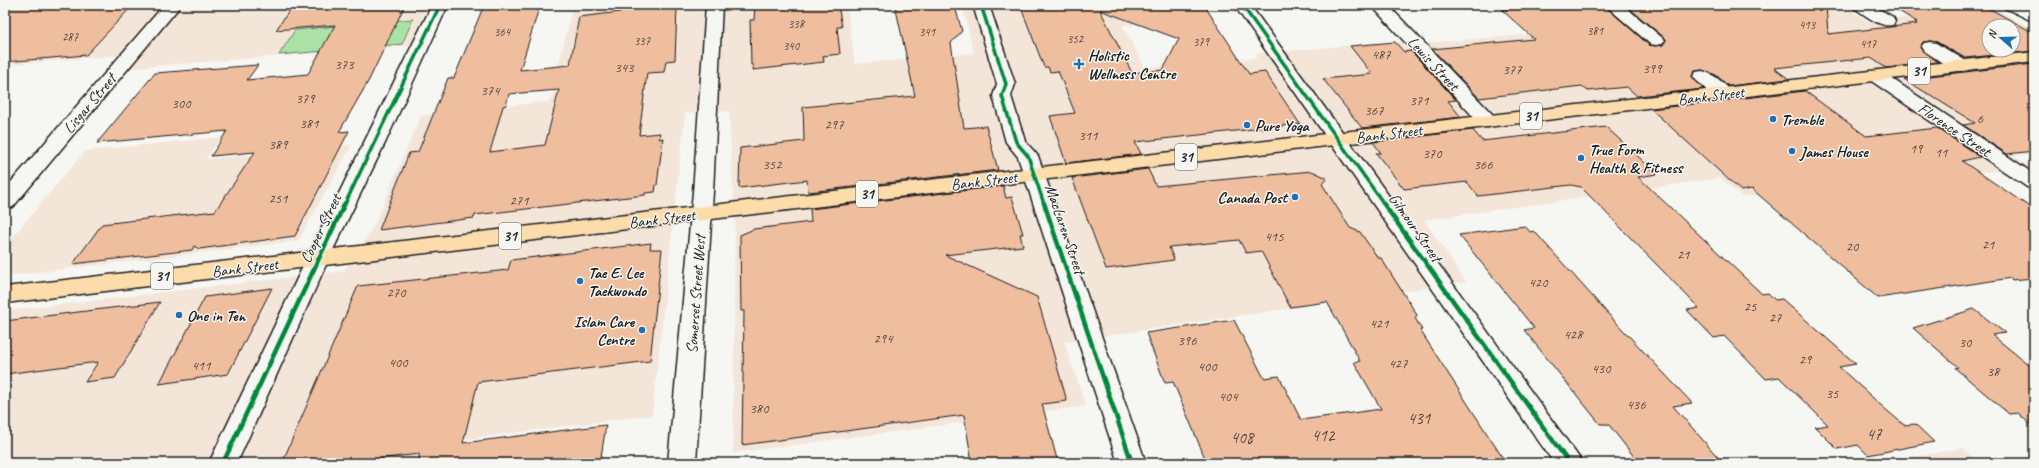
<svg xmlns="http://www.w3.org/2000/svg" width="2039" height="468" font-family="Caveat,sans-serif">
<rect width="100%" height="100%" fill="#f6f6f2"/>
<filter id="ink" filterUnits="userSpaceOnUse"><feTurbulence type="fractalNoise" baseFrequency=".025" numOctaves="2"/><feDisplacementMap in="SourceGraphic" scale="8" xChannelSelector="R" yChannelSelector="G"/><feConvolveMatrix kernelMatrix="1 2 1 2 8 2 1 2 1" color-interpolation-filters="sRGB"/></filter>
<g filter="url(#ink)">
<g fill="#f4e5d9" fill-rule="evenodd">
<polygon points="5,5 428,5 410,46 139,67 115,72 131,54 5,65"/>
<path d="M573,5H847L855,64L974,53L962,5H1129L1141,24L1122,25L1145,68L1257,58L1255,54L1398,41L1403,45L1535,34L1599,5H1842L1870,22L1949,11L1938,5H1989L2034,30V153L2013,156L2031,167L1742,197L1721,178L1424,220L1466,282L1064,342L1086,406L733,453L735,228L729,111L685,113L652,415L458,440L446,458L406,463H5V311L344,271L373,228L421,116L552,101L553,89ZM1989,26H2013V50H1989Z"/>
<polygon points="221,137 206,159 352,145 298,241 5,276 5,246 85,151"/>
<polygon points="1963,448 1979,463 1882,463"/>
</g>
<polygon fill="#abe3a7" stroke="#648062" points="413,19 402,44 279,55 295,30"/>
<g fill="#efbe9f" stroke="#1c1c1c" fill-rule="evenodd">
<polygon points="5,5 133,5 86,55 5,62"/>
<polygon points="293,5 405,5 369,80 339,132 349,131 295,236 199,249 194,246 192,250 73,264 102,224 215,211 255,152 211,156 227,131 97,143 155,73 258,65 247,80 308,74 335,25 276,30"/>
<path d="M484,5H540L520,70L570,65L579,17L620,12L621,5H673L672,8H677L675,60L666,61L664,72L647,73L639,135L660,133L659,139L663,138L657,185H656L655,192L645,193V195L475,215L474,218L379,230L409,153L418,152L448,78H454ZM559,90L545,145L490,152L503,106L506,105L509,94Z"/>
<polygon points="755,5 838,5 842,27 837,27 840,54 823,56 824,62 753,70 753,65 751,65 750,20 754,20"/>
<polygon points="895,5 943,5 944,8 955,7 962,31 951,43 964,128 986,126 998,170 808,192 807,180 739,188 740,148 804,141 803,107 915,96"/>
<path d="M1020,5H1204L1249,74L1265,72L1300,124L1135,142L1141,154L1066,163L1050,116L1075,113L1058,71L1050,72L1048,67H1044ZM1100,10L1179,39L1163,70L1132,73Z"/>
<path d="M1552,5H1604L1649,45L1656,46L1663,45L1666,39L1625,5H1826L1828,34L1917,24L1914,22H1917L1889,5H1983L2034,33V51L1965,58L1937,42L1930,41L1923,42L1920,48L1938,62L1886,68L1871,58L1774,68L1789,79L1728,86L1716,75L1702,70L1695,71L1692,76L1703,89L1637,96L1627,87L1588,91L1582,86L1479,98L1432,49L1534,39L1502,10ZM1989,26H2013V50H1989Z"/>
<polygon points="1395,42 1404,52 1411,51 1456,100 1448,101 1461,117 1362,128 1323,79 1372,74 1350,46"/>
<polygon points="2034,64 2034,151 2007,154 1963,125 1975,123 1904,79"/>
<polygon points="1805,91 1866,136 1937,128 1980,157 1962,161 2034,210 2034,278 2011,280 2011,278 1878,298 1752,189 1741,191 1651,109"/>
<polygon points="1606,127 1657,174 1638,177 1762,294 1768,293 1775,300 1782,299 1856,364 1839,367 1884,408 1904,425 1915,424 1934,442 1868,455 1858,445 1837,449 1815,427 1828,425 1779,377 1766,379 1724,336 1714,338 1687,310 1699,308 1581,187 1571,185 1478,196 1467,182 1404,189 1376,153 1381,153 1373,142 1473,130 1482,141"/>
<polygon points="1148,169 1156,186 1312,171 1327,178 1322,184 1350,228 1360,232 1378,258 1381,258 1417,315 1415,318 1422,330 1420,330 1506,463 1207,463 1174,384 1173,382 1165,383 1146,333 1234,320 1264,378 1279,376 1301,420 1381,409 1354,362 1360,361 1327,302 1290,307 1261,251 1246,253 1239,240 1169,247 1174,260 1106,269 1072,178"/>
<polygon points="1003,186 1006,198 1012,197 1023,234 1020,234 1023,246 945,255 1037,297 1067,401 1042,404 1058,463 972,463 964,415 742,445 744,311 741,311 740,235 754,229 811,222 810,209"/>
<polygon points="1525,226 1530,232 1534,231 1610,316 1692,403 1673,406 1723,463 1639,463 1609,425 1606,424 1600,424 1524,330 1534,328 1459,235"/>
<polygon points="651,243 650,249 662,249 650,361 478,382 463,443 606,425 600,463 420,463 419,454 344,463 282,463 358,286 508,270 511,260"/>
<polygon points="272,288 228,374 159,384 205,297"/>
<polygon points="160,302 115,378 85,382 98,362 5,374 5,321"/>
<polygon points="1974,309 2005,333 1992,335 2034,369 2034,428 2018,413 2009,414 1955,368 1958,367 1913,328"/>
</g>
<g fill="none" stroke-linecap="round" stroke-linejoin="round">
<defs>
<g id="street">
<polygon points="164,5 181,5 13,207 5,208 5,189"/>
<polygon points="432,5 448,5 386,141 329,258 237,463 209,463 307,258"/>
<polygon points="973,5 989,5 1015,84 1011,96 1025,141 1038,156 1146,463 1118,463 1018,157 1006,142 993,96 997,84"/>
<polygon points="1234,5 1250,5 1583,463 1554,463"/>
<polygon points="1371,5 1388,5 1495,117 1498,121 1495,125 1488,127 1481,125"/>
<polygon points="1605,5 1623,5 1665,40 1662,44 1656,45 1650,44"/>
<path d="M1852,5H1872L1893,17L1895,21L1893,25C1879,28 1866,15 1854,8Z"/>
<path d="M1930,42L1936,43L1968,62L1971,66L1968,70C1953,74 1937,58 1924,51L1921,47L1924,43Z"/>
<path d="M1702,71C1713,73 1727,85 1733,94L1731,98C1716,102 1706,89 1696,80L1693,76L1696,72Z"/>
<polygon points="1876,71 1882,72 2034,174 2034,189 2027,187 1870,80 1867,76 1870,72"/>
</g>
<g id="secondary">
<polygon points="706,5 722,5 713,192 696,463 668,463 693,192"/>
<polygon points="2003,5 2024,5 2034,10 2034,22 2005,8"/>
</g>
<polygon id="primary" points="2034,52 2034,62 5,303 5,287"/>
</defs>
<use href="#street" stroke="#1c1c1c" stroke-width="3"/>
<use href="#secondary" stroke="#1c1c1c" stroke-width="3"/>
<use href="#primary" stroke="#1c1c1c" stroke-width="3"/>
<use href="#street" fill="#f6f6f2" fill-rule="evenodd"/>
<use href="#secondary" fill="#f6f6f2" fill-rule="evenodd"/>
<use href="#primary" fill="#fddcac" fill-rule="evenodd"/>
<defs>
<g id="cycleway-far1">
<polyline points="981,5 1006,84 1002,96 1016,142 1028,156 1044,204"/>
<polyline points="1242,5 1384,204"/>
<polyline points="345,204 440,5"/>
</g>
<g id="cycleway">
<polyline points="1044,203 1132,463"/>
<polyline points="1383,203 1569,463"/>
<polyline points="223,463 345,203"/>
</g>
</defs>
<use href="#cycleway-far1" stroke="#f6f6f2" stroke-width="5.5"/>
<use href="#cycleway" stroke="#f6f6f2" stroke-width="7"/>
<use href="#cycleway-far1" stroke="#00873e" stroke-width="3.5"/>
<use href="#cycleway" stroke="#00873e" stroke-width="4.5"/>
</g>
</g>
<g fill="#1f6fb2" stroke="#f6f6f2" stroke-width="1.5">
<path d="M1077 58h4v4h4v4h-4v4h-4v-4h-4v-4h4z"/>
<circle cx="1773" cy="119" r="4"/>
<circle cx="1247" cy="125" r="4"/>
<circle cx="1792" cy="151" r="4"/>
<circle cx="1581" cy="158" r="4"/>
<circle cx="1295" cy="197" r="4"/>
<circle cx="580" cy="281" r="4"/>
<circle cx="179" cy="315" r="4"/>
<circle cx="642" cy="330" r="4"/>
</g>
<g text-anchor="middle" stroke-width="3" stroke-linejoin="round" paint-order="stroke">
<g font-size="12" fill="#51443d">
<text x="796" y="28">338</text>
<text x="1807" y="29">413</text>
<text x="1595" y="35">381</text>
<text x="502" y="36">364</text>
<text x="927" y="36">341</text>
<text x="70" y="41">287</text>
<text x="1075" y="43">352</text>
<text x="642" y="45">337</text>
<text x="1201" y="46">379</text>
<text x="1868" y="48">417</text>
<text x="791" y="50">340</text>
</g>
<g font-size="14" fill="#51443d">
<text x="1381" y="59">487</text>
<text x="344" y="69">373</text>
<text x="624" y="72">343</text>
<text x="1652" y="73">399</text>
<text x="1512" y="74">377</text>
<text x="490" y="95">374</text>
<text x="305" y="103">379</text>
<text x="1419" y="105">371</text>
<text x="181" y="108">300</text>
<text x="1374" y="115">367</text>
<text x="1980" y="123">6</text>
<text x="309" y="128">381</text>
<text x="834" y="129">297</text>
<text x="1088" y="140">311</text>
<text x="278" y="149">389</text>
<text x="1916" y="153">19</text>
<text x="1941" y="157">11</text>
<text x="1432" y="158">370</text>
<text x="772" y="169">352</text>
<text x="1483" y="169">366</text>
<text x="278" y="203">251</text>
<text x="519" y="205">271</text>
<text x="1274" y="241">415</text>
<text x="1988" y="249">21</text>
<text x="1852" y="251">20</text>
<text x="1683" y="259">21</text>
<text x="1538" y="287">420</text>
<text x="396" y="297">270</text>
<text x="1750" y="311">25</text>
<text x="1775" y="322">27</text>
<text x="1379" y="328">421</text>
<text x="1573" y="339">428</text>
<text x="883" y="343">294</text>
<text x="1187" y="345">396</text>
<text x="1965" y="347">30</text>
<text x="1805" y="364">29</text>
<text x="398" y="367">400</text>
<text x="1398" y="368">427</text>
<text x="201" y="370">411</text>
<text x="1207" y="371">400</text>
<text x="1601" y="373">430</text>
<text x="1993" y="376">38</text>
<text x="1832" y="398">35</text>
<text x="1228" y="401">404</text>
<text x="1636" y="409">436</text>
<text x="759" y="413">380</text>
</g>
<g fill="#f6f6f2" stroke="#5d5d5c" stroke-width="1">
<rect x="1908" y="58" width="22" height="26" rx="3"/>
<rect x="1520" y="103" width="22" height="26" rx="3"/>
<rect x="1175" y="144" width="22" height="26" rx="3"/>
<rect x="856" y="181" width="22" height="26" rx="3"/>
<rect x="499" y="223" width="22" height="26" rx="3"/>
<rect x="151" y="263" width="22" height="26" rx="3"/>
</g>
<g font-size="15" font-weight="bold" fill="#1c1c1c">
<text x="1919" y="76">31</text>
<text x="1531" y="121">31</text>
<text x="1186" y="162">31</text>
<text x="867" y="199">31</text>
<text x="510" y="241">31</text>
<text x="162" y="281">31</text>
</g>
<g font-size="16" font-weight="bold" fill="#1c1c1c" stroke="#f6f6f2" text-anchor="start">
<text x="1088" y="61">Holistic<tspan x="1088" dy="18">Wellness Centre</tspan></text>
<text x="1781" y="125">Tremble</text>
<text x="1255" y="131">Pure Yoga</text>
<text x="1589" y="155">True Form<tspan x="1589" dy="18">Health &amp; Fitness</tspan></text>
<text x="1800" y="157">James House</text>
<text x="1287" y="203" text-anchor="end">Canada Post</text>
<text x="588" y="278">Tae E. Lee<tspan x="588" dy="18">Taekwondo</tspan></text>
<text x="187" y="321">One in Ten</text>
<text x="634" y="327" text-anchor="end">Islam Care<tspan x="634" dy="18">Centre</tspan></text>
</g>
<g font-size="16" fill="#1c1c1c" stroke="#f6f6f2">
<text transform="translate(1434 63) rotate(47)" y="6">Lewis Street</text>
<text transform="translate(1711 95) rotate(-7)" y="6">Bank Street</text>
<text transform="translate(89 103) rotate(-50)" y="6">Lisgar Street</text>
<text transform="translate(1955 129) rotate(34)" y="6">Florence Street</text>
<text transform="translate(1389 133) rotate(-7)" y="6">Bank Street</text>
<text transform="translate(984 180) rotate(-7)" y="6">Bank Street</text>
<text transform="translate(662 218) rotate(-7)" y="6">Bank Street</text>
<text transform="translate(1416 227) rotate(55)" y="6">Gilmour Street</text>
<text transform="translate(320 228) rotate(-64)" y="6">Cooper Street</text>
<text transform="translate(1066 229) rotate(71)" y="6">MacLaren Street</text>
<text transform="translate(245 267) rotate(-7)" y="6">Bank Street</text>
<text transform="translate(695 294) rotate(-86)" y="6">Somerset Street West</text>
</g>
<g font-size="17" fill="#51443d">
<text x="1419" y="424">431</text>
<text x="1874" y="440">47</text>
<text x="1323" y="441">412</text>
<text x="1242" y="443">408</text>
</g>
</g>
<rect width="2039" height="468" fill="none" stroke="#f6f6f2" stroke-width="20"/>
<rect x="10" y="10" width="2019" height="448" fill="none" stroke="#1c1c1c" stroke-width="1.5" filter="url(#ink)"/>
<g transform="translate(2001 38) rotate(290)"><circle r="19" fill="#f6f6f2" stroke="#9f9f9c"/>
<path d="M0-3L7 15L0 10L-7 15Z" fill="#1f6fb2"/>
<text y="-6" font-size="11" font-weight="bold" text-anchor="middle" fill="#1c1c1c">N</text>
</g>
</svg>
